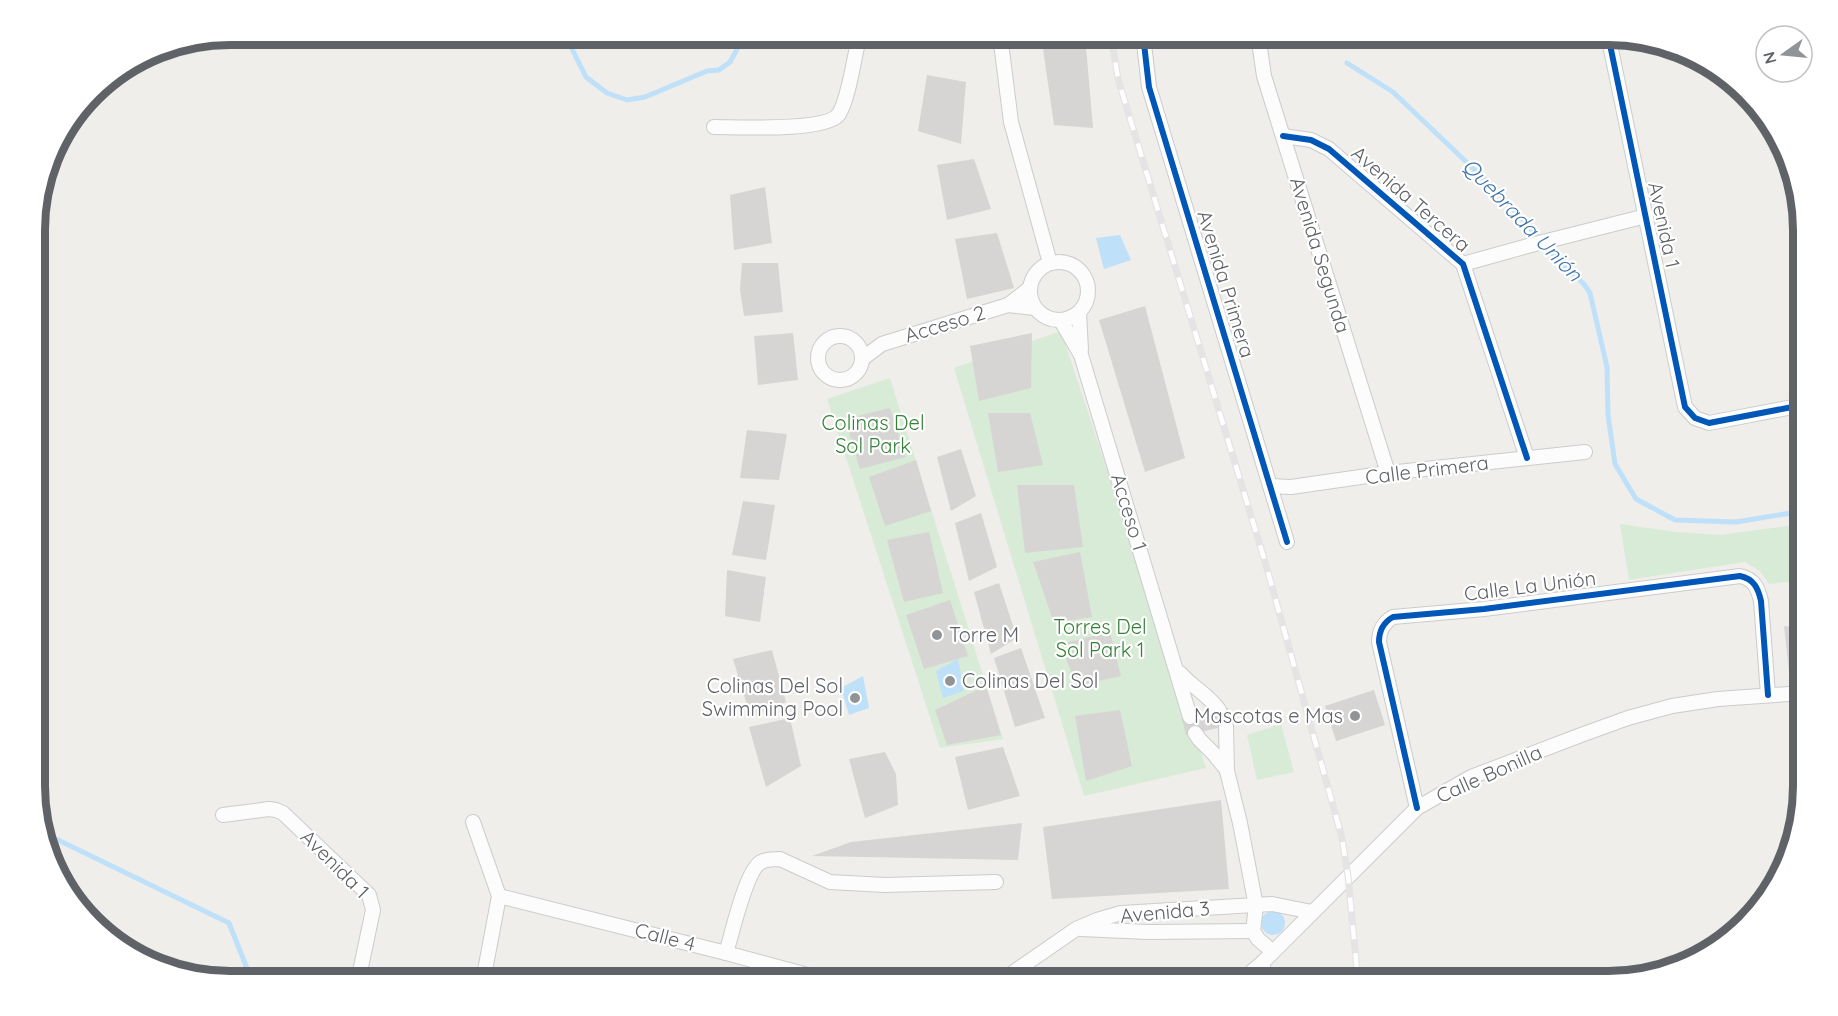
<svg xmlns="http://www.w3.org/2000/svg" width="1838" height="1016" font-family="Quicksand,sans-serif">
<rect width="100%" height="100%" fill="#efeeea"/>
<g fill="#d8ebd6">
<polygon points="1061,331 1206,768 1084,796 954,368"/>
<polygon points="890,378 1003,739 940,748 827,399"/>
<polygon points="1620,524 1676,532 1720,535 1803,524 1803,580 1769,584 1760,571 1745,562 1629,580"/>
<polygon points="1281,724 1294,772 1257,780 1247,735"/>
</g>
<g fill="#bfe0f9">
<polygon points="1120,235 1131,260 1104,269 1096,238"/>
<polygon points="958,659 964,691 943,698 936,671"/>
<polygon points="863,676 869,708 849,715 841,688"/>
<circle cx="1273" cy="923" r="12"/>
</g>
<g fill="none" stroke-linecap="round" stroke-linejoin="round">
<g stroke="#bfe0f9" stroke-width="5">
<polyline points="565,35 586,77 607,93 627,100 645,97 707,71 719,70 730,62 745,35"/>
<polyline points="1347,63 1393,92 1502,196 1560,262 1584,284 1590,293 1607,367 1608,415 1615,464 1636,499 1675,520 1736,522 1803,511"/>
<polyline points="46,838 54,838 229,923 252,981"/>
</g>
</g>
<g fill="#d6d5d3">
<polygon points="1041,35 1085,35 1093,128 1054,125"/>
<polygon points="927,75 966,82 961,144 918,131"/>
<polygon points="974,159 991,209 947,220 937,165"/>
<polygon points="765,187 772,243 734,250 730,195"/>
<polygon points="997,233 1014,288 967,299 955,239"/>
<polygon points="742,263 778,263 783,312 744,316 740,290"/>
<polygon points="1145,306 1185,458 1145,472 1099,320"/>
<polygon points="793,333 798,380 758,385 754,336"/>
<polygon points="1032,333 1031,388 979,401 970,346"/>
<polygon points="890,408 906,457 860,469 845,419"/>
<polygon points="988,413 1030,413 1043,465 998,472"/>
<polygon points="747,430 787,434 779,480 740,478"/>
<polygon points="961,449 976,496 951,511 937,457"/>
<polygon points="916,460 931,511 885,526 869,477"/>
<polygon points="1017,485 1074,485 1083,547 1025,553"/>
<polygon points="743,501 775,505 766,560 732,555"/>
<polygon points="981,513 997,567 969,581 955,523"/>
<polygon points="929,532 943,593 904,602 887,540"/>
<polygon points="1080,552 1092,617 1054,623 1033,562"/>
<polygon points="727,570 766,577 760,622 725,616"/>
<polygon points="999,583 1017,638 991,654 974,592"/>
<polygon points="950,600 968,656 924,669 906,615"/>
<polygon points="1784,626 1803,628 1803,671 1789,671"/>
<polygon points="1110,632 1121,676 1077,686 1060,644"/>
<polygon points="1021,648 1045,718 1015,727 994,658"/>
<polygon points="772,650 786,702 751,718 733,659"/>
<polygon points="986,686 1001,735 947,745 935,710"/>
<polygon points="1374,690 1385,725 1336,741 1325,706"/>
<polygon points="1228,708 1232,725 1186,735 1182,719"/>
<polygon points="1120,710 1132,766 1086,781 1075,716"/>
<polygon points="790,718 801,766 766,787 749,727"/>
<polygon points="1003,747 1020,796 968,810 955,757"/>
<polygon points="885,752 896,774 898,805 865,818 849,759"/>
<polygon points="1221,800 1229,889 1052,899 1043,827"/>
<polygon points="1022,823 1018,860 812,856 851,842"/>
</g>
<g fill="none" stroke-linecap="round" stroke-linejoin="round">
<defs>
<g id="minor">
<polyline points="1000,35 1011,122 1050,263"/>
<polyline points="1143,35 1149,87 1287,542"/>
<polyline points="1258,35 1264,76 1388,473"/>
<polyline points="1608,35 1685,407 1695,418 1709,423 1803,405"/>
<path d="M714,127C737,127 827,132 839,114C848,99 853,65 857,47V39L851,35"/>
<polyline points="1283,136 1311,140 1329,149 1463,264 1527,458"/>
<circle cx="1059" cy="291" r="29"/>
<polyline points="1463,264 1535,244 1646,216"/>
<polyline points="1030,288 1008,305 1035,308"/>
<polyline points="1079,313 1081,350"/>
<polyline points="1061,321 1081,355 1190,717"/>
<circle cx="840" cy="358" r="22"/>
<polyline points="862,359 882,344 1008,305"/>
<polyline points="1270,486 1291,487 1388,473 1585,452"/>
<path d="M1180,673C1192,687 1209,695 1219,710"/>
<polyline points="1226,726 1227,771 1240,823 1256,906 1253,931 1258,939 1273,952"/>
<polyline points="1195,733 1199,739 1214,754 1226,769"/>
<path d="M1417,808L1379,642C1379,631 1384,622 1393,617L1484,609L1740,576C1754,579 1758,588 1761,601L1768,695"/>
<polyline points="223,815 269,809 276,810 283,813 369,895 373,910 358,981"/>
<polyline points="473,822 499,896 483,981"/>
<polyline points="499,896 726,953 830,981"/>
<polyline points="1081,929 1148,932 1253,931"/>
<path d="M726,953C732,934 746,870 761,862C767,859 774,859 780,859L830,882L885,885L996,882"/>
<polyline points="1263,962 1263,981"/>
<polyline points="1001,981 1076,929 1097,920 1121,913 1272,904 1312,912"/>
<polyline points="1241,981 1263,962 1417,808 1471,777 1581,735 1628,718 1672,706 1718,699 1803,693"/>
</g>
</defs>
<use href="#minor" stroke="#cbcccc" stroke-width="16"/>
<use href="#minor" stroke="#fdfcfc" stroke-width="14"/>
<defs>
<polyline id="rail" points="1111,35 1118,79 1266,565 1342,838 1348,876 1358,981"/>
</defs>
<use href="#rail" stroke="#e4e4e4" stroke-width="7"/>
<use href="#rail" stroke="#fff" stroke-width="4.5" stroke-dasharray="14" stroke-linecap="butt"/>
<defs>
<g id="cycleway">
<polyline points="1143,35 1149,87 1287,542"/>
<polyline points="1608,35 1685,407 1695,418 1709,423 1803,405"/>
<polyline points="1283,136 1311,140 1329,149 1463,264 1527,458"/>
<path d="M1417,808L1379,642C1379,631 1384,622 1393,617L1484,609L1740,576C1754,579 1758,588 1761,601L1768,695"/>
</g>
</defs>
<use href="#cycleway" stroke="#fff" stroke-width="10"/>
<use href="#cycleway" stroke="#0057b8" stroke-width="6"/>
</g>
<g fill="#919496" stroke="#fff" stroke-width="2">
<circle cx="937" cy="635" r="6"/>
<circle cx="950" cy="681" r="6"/>
<circle cx="855" cy="698" r="6"/>
<circle cx="1355" cy="716" r="6"/>
</g>
<g text-anchor="middle" stroke-width="4.5" stroke-linejoin="round" paint-order="stroke">
<g font-size="20" fill="#5f6368" stroke="#fff">
<text transform="translate(1411 199) rotate(41)" y="7">Avenida Tercera</text>
<text transform="translate(1664 225) rotate(78)" y="7">Avenida 1</text>
<text transform="translate(1320 255) rotate(73)" y="7">Avenida Segunda</text>
<text transform="translate(1226 284) rotate(73)" y="7">Avenida Primera</text>
<text transform="translate(945 324) rotate(-17)" y="7">Acceso 2</text>
<text transform="translate(1427 470) rotate(-7)" y="7">Calle Primera</text>
<text transform="translate(1129 512) rotate(73)" y="7">Acceso 1</text>
<text transform="translate(1530 586) rotate(-7)" y="7">Calle La Unión</text>
<text transform="translate(1489 774) rotate(-24)" y="7">Calle Bonilla</text>
<text transform="translate(335 864) rotate(45)" y="7">Avenida 1</text>
<text transform="translate(1165 912) rotate(-5)" y="7">Avenida 3</text>
<text transform="translate(665 937) rotate(14)" y="7">Calle 4</text>
</g>
<g font-size="20" fill="#348238" stroke="#fff">
<text x="873" y="430">Colinas Del<tspan x="873" dy="23">Sol Park</tspan></text>
<text x="1100" y="634">Torres Del<tspan x="1100" dy="23">Sol Park 1</tspan></text>
</g>
<g font-size="20" fill="#5f6368" stroke="#fff" text-anchor="start">
<text x="949" y="642">Torre M</text>
<text x="962" y="688">Colinas Del Sol</text>
<text x="843" y="693" text-anchor="end">Colinas Del Sol<tspan x="843" dy="23">Swimming Pool</tspan></text>
<text x="1343" y="723" text-anchor="end">Mascotas e Mas</text>
</g>
<g font-size="21" font-style="italic" fill="#4174aa" stroke="#fff">
<text transform="translate(1522 220) rotate(46)" y="7">Quebrada Unión</text>
</g>
</g>
<path d="M0 0H1838V1016H0ZM230 45H1608A185 185 0 0 1 1793 230V786A185 185 0 0 1 1608 971H230A185 185 0 0 1 45 786V230A185 185 0 0 1 230 45Z" fill="#fff" fill-rule="evenodd"/>
<path fill="none" stroke="#5f6368" stroke-width="8" d="M230 45H1608A185 185 0 0 1 1793 230V786A185 185 0 0 1 1608 971H230A185 185 0 0 1 45 786V230A185 185 0 0 1 230 45Z"/>
<g transform="translate(1784 54) rotate(255)"><circle r="28" fill="#ffffff" stroke="#bfc1c3" stroke-width="1.5"/>
<path d="M0-4.5L10 22L0 15L-10 22Z" fill="#919496"/>
<text y="-9" font-size="16" font-weight="bold" text-anchor="middle" fill="#5f6368">N</text>
</g>
</svg>
